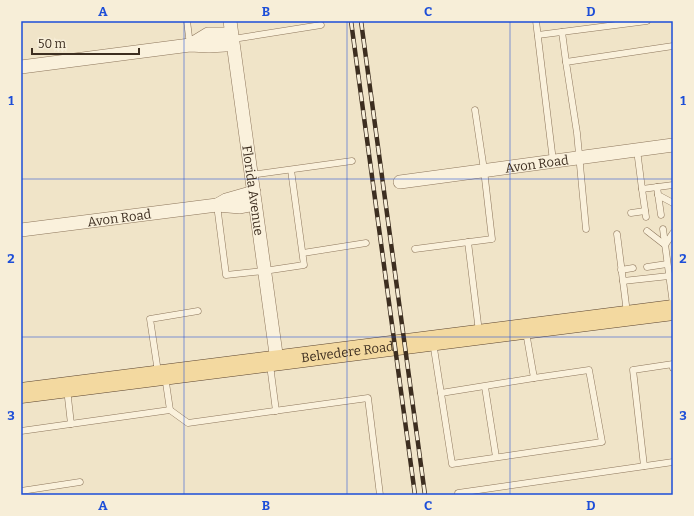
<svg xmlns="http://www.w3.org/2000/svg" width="694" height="516" font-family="Bitter,serif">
<rect width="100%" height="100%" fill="#f0e4c8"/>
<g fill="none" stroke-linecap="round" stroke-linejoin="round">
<defs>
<g id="lane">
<polyline points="187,21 190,45"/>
<polyline points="536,21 553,161"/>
<polyline points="562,32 566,62"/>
<polyline points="538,35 647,21"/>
<polyline points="233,39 321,25"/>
<polyline points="637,150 642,189 673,185"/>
<polyline points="251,175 352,161"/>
<polyline points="657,187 661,215"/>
<polyline points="642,189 646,217"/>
<polyline points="658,195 673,203"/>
<polyline points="217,205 226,275 264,271 304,265 291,170"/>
<polyline points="631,213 645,211"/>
<polyline points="586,229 577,133 566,62 673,46"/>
<polyline points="663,229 673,304"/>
<polyline points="647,231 665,245 673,233"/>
<polyline points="617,234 623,281 669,276"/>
<polyline points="468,242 479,332"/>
<polyline points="415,249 492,239 484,170 475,110"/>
<polyline points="303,253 366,243"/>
<polyline points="647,267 667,264"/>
<polyline points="621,270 633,268"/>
<polyline points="623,281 627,313"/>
<polyline points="433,342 452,464 602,442 589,370 534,378 526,332"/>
<polyline points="270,365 276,411"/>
<polyline points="158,372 150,319 198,311"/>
<polyline points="485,387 496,457"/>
<polyline points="67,389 71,424"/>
<polyline points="441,393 534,378"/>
<polyline points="170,410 188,423 368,398 380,495"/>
<polyline points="21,431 170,410 165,376"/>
<polyline points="644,466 633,370 673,364 673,368"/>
<polyline points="21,491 80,482"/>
<polyline points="458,495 458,493 673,462"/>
</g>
<g id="street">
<path id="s1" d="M230,21L277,361"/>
<polyline points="21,67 190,45 209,46 225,45 233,39 228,34 208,34 190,45"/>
<path id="s2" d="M400,182L673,145"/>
<polyline points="219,204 226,200 254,192"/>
<path id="s3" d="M21,230L217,205L240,207L255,204"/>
</g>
<g id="primary">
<path id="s4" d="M21,393L673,310"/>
</g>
</defs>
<use href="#lane" stroke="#8d765c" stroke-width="7"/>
<use href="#street" stroke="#8d765c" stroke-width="14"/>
<use href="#primary" stroke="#5b4430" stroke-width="21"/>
<use href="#lane" stroke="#faf1dc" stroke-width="6"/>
<use href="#street" stroke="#faf1dc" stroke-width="13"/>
<use href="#primary" stroke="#f3d9a0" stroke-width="20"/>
<defs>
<g id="rail">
<polyline points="351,21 415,495"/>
<polyline points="361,21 425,495"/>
</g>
</defs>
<use href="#rail" stroke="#3d2e20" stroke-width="4.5"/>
<use href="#rail" stroke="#f7eed8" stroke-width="3" stroke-dasharray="9" stroke-linecap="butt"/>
</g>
<path fill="none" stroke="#1d4ed8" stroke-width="1" stroke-opacity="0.55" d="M184,21V495M347,21V495M510,21V495M21,179H673M21,337H673"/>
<g text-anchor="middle" stroke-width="3.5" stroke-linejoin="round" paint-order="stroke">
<g font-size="13" fill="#3d2e20" stroke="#f7eed8">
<text dy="5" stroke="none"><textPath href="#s2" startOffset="138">Avon Road</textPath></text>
<text dy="5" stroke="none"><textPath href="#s1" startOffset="171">Florida Avenue</textPath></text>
<text dy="5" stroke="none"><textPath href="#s3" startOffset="99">Avon Road</textPath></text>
<text dy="5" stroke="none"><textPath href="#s4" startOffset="329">Belvedere Road</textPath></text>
</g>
</g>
<rect width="694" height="516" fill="none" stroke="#f7eed8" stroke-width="44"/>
<path d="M32 48v6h107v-6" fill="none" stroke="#3d2e20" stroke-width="2"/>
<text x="38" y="48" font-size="12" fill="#3d2e20" stroke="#f7eed8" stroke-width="3" paint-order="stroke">50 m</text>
<rect x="22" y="22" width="650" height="472" fill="none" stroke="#1d4ed8" stroke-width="1.5"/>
<g font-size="13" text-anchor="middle" font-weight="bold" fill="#1d4ed8">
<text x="103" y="16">A</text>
<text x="266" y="16">B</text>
<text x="428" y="16">C</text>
<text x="591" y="16">D</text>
<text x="11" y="105">1</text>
<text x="683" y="105">1</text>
<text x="11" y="263">2</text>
<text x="683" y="263">2</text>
<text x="11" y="420">3</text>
<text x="683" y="420">3</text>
<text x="103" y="510">A</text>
<text x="266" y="510">B</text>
<text x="428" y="510">C</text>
<text x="591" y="510">D</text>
</g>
</svg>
